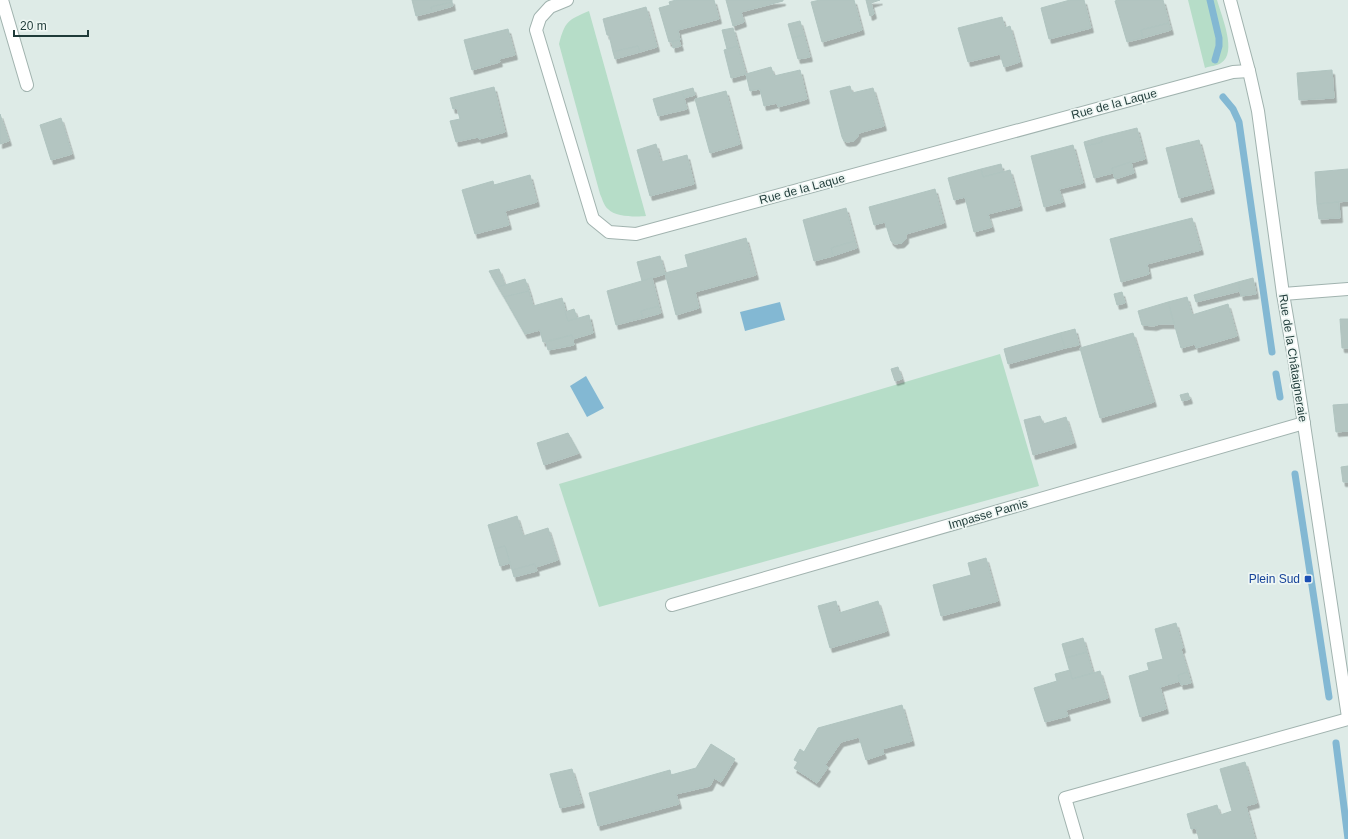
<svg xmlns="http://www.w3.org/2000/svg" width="1348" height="839" font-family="Helvetica,sans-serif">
<defs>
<filter id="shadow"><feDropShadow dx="2.5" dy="4.5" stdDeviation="0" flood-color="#0004"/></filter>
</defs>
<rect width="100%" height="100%" fill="#deebe7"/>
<g fill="#b6ddc8">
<path d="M1188,0H1217C1221,15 1238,53 1221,63C1217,66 1210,66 1205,68Z"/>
<path d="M589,11L646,216C636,217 615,217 608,209C604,206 602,198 600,194L559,44C565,21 568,20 589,11Z"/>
<polygon points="1000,354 1039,486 599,607 559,484"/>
</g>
<g fill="#83b8d3">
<polygon points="780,302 785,320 745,331 740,312"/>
<polygon points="586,376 604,408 587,417 570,386"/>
</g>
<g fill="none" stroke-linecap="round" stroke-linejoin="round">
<g stroke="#83b8d3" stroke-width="7">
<polyline points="1210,0 1219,38 1219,46 1215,60"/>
<polyline points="1223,97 1233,109 1239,122 1272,352"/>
<polyline points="1276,374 1280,397"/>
<polyline points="1295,474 1329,697"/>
<polyline points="1336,743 1348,839"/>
</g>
</g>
<g fill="#b3c5c1" stroke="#b0c4c0" filter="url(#shadow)">
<polygon points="412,0 452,0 452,2 431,7 432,12 416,16"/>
<polygon points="676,0 714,0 719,19 678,30 680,40 669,42 659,8 670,5 669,2"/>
<polygon points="726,0 783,0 783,1 741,12 744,22 733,26"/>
<polygon points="820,0 854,0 862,30 822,42 811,2"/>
<polygon points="866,0 880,0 871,3 874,14 870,16"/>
<polygon points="1070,0 1084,0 1091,28 1049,39 1041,8"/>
<polygon points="1118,0 1163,0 1169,23 1141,30 1143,38 1127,42 1115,1"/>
<polygon points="452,2 453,6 432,12 431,7"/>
<polygon points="646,7 657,47 640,52 638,46 613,52 609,35 607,35 603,19"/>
<polygon points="1002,17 1005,28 1010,26 1020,62 1004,67 1000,54 968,62 958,28"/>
<polygon points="800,21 804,35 792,38 788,24"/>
<polygon points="1169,23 1171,30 1143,38 1141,30"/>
<polygon points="733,28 738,46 727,49 722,30"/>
<polygon points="508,29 515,55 499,59 500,62 472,70 464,40"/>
<polygon points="804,35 810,57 798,59 792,38"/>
<polygon points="679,40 681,46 673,48 672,42"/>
<polygon points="638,46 640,52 615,59 613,52"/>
<polygon points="738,46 746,74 731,78 724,50"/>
<polygon points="771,67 774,76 800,70 807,99 778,107 777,103 764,106 760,89 750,91 746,74"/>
<polygon points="1332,70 1334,98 1299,100 1297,73"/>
<polygon points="850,86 852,93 873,88 884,126 859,133 857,138 854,141 847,142 844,141 842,137 830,91"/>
<polygon points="494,87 505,132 479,139 478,137 456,142 450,121 460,119 457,108 453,109 450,98"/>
<polygon points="693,88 695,95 684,98 682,91"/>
<polygon points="682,91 687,109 658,116 653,99"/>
<polygon points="726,91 740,144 710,153 695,99"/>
<polygon points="0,114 9,141 0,144"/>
<polygon points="61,118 72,154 51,160 40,125"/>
<polygon points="1137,128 1145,159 1112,168 1113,173 1094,178 1085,146 1102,142 1101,137"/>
<polygon points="1101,137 1102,142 1085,146 1084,142"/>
<polygon points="1199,140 1212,189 1179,198 1166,148"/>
<polygon points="656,144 661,162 687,155 694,184 650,196 637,150"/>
<polygon points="1073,145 1083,183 1059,189 1063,202 1044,207 1031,156"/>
<polygon points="1131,162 1134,173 1115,179 1112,168"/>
<polygon points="1001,164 1003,172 983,177 981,169"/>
<polygon points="981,169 983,177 1010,170 1020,206 988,214 992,227 974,232 965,197 954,200 948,178"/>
<polygon points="1348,169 1348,201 1317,204 1315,172"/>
<polygon points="530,175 537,202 505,211 509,225 475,234 462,190 493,181 494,185"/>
<polygon points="935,189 944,223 906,234 906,239 902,243 895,244 891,241 885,222 874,225 869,207"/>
<polygon points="1339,202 1340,218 1319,219 1317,204"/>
<polygon points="846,208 855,241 831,248 833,256 814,261 803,220"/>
<polygon points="1192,218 1201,250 1147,264 1149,274 1121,282 1110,239"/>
<polygon points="746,238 756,275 695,292 699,308 676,315 665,273 688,267 685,255"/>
<polygon points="855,241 857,248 833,256 831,248"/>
<polygon points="660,256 665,274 642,281 637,262"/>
<polygon points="499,269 505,285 498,287 489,271"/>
<polygon points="652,278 659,306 641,311 643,318 616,325 607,291"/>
<polygon points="1253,278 1256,294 1241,296 1238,282"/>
<polygon points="525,279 529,291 504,297 498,287"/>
<polygon points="1238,282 1240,291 1196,302 1194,295"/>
<polygon points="529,291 533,306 562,298 568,321 589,315 593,333 573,339 572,335 543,342 540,330 525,334 504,297"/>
<polygon points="1122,292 1125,303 1117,305 1114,294"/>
<polygon points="1187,297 1192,315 1228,304 1237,336 1196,348 1195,344 1181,348 1168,302"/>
<polygon points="1168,302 1174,324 1160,324 1154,326 1142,325 1138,311"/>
<polygon points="659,306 661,313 643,318 641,311"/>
<polygon points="574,309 577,318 568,321 565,312"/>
<polygon points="1340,319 1348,319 1348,348 1342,348"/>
<polygon points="1075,329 1079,345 1065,348 1060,333"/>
<polygon points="1060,333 1065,348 1008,364 1004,349"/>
<polygon points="1133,333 1154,402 1100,418 1080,348"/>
<polygon points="572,335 574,345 548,350 546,342"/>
<polygon points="898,367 902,379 895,381 891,369"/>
<polygon points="1188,393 1190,399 1182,401 1180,395"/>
<polygon points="1348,404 1348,431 1336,432 1333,405"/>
<polygon points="1040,416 1043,424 1066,417 1074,443 1033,455 1024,420"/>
<polygon points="568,433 579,453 544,465 537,443"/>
<polygon points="1348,466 1348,482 1343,482 1341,467"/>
<polygon points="517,516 523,536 548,528 558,560 536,567 534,564 512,570 505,546 495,549 488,525"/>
<polygon points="505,546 510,563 500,566 495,549"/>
<polygon points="986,558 998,601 941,616 933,585 971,575 968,563"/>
<polygon points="535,564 537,571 514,577 512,570"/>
<polygon points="836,601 839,613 878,601 887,631 830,648 818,606"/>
<polygon points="1176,623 1183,648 1181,649 1188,672 1178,675 1180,681 1160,687 1166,709 1140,717 1129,676 1149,670 1147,663 1163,659 1155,629"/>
<polygon points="1083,638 1087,652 1066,658 1062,644"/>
<polygon points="1087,652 1093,673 1072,679 1066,658"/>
<polygon points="1070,670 1072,679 1100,671 1108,698 1066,710 1068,716 1045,722 1034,688 1057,681 1055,674"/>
<polygon points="1188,672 1191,683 1181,685 1178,675"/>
<polygon points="902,705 912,741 882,749 884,754 866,760 859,737 841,742 825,765 828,767 817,783 794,768 798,762 794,760 800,749 804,752 818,728"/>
<polygon points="711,744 735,759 721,782 714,778 710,786 676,794 679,804 598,826 589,793 670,770 671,775 696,768"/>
<polygon points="1245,762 1257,803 1246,806 1255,839 1199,839 1196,828 1191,829 1187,814 1217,805 1220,815 1232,811 1220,769"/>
<polygon points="572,769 582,803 560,808 550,774"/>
</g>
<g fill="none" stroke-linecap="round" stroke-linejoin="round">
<defs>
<g id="minor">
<polyline points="2,0 27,85"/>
<polyline points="567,0 550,7 540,18 536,30 593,219 609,232 636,234 1233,72 1249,71"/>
<polyline points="1230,0 1249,71 1258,111 1283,294 1294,358 1348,717"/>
<polyline points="1283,294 1348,289"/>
<polyline points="672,605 1304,423"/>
<polyline points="1077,839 1065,798 1348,719"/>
</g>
</defs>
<use href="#minor" stroke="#a1b3af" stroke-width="14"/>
<use href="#minor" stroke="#fff" stroke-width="12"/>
</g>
<rect fill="#1a4fb4" stroke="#eff7f4" stroke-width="1.5" x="1304" y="575" width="8" height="8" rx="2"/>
<g text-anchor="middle" stroke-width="3.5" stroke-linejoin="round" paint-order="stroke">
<g font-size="12" fill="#1f3b39" stroke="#eff7f4">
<text transform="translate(1114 104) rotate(-15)" y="4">Rue de la Laque</text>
<text transform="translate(802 189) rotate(-15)" y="4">Rue de la Laque</text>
<text transform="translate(1293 358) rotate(81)" y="4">Rue de la Châtaigneraie</text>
<text transform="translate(988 514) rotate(-16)" y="4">Impasse Pamis</text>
</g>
<g font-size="12" fill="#164399" stroke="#eff7f4" text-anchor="end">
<text x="1300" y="583">Plein Sud</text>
</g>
</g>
<path d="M14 30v6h74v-6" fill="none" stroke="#1f3b39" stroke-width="2"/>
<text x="20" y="30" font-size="12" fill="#1f3b39" stroke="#eff7f4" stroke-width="3" paint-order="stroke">20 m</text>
</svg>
